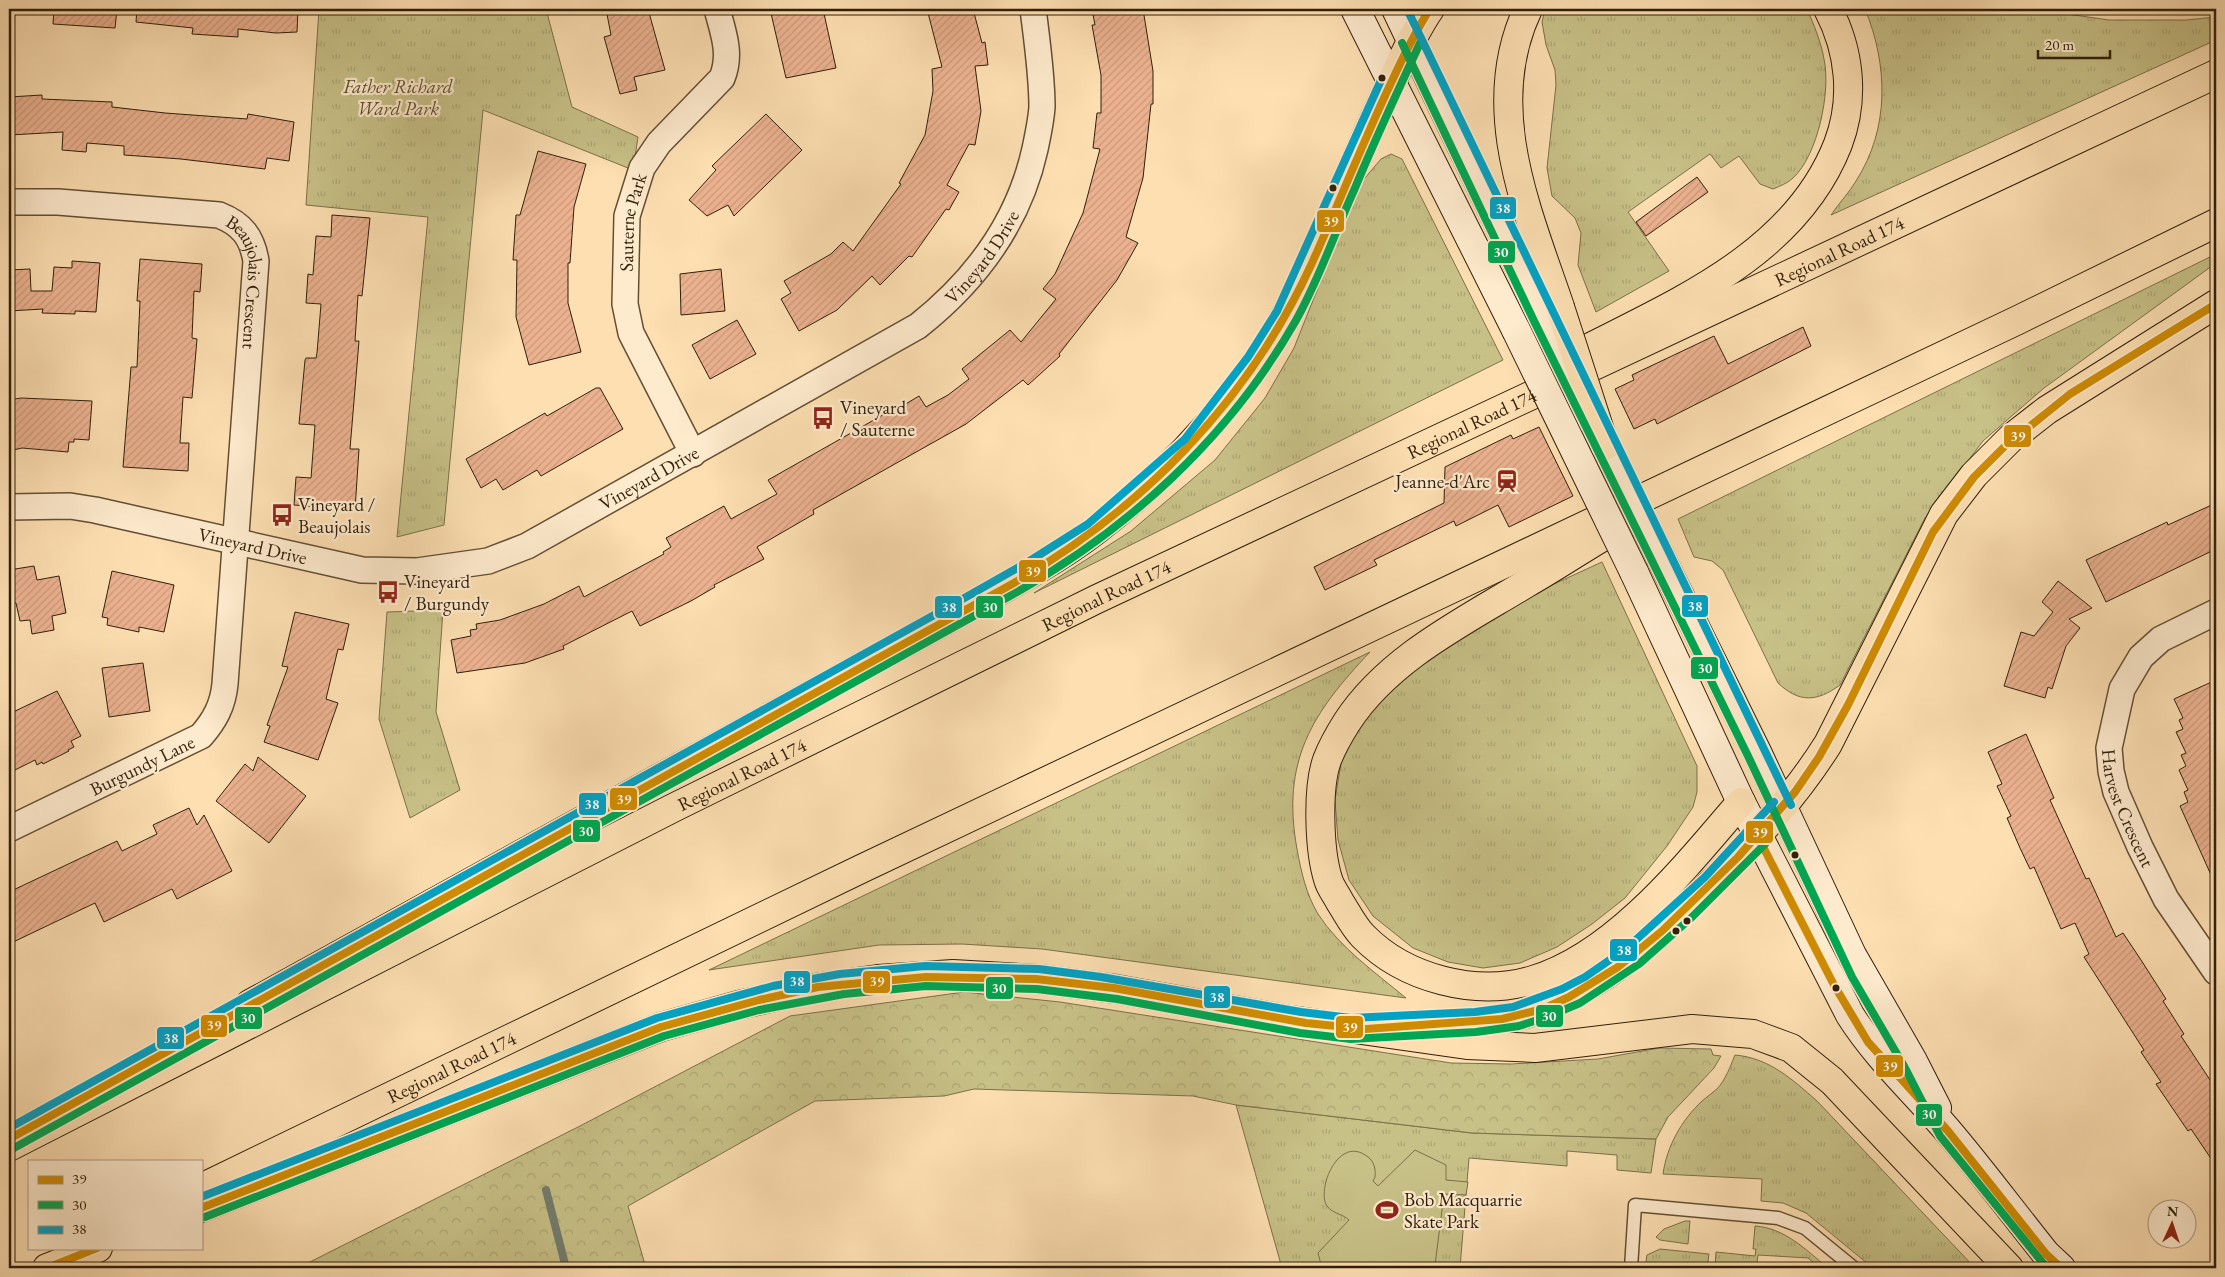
<svg xmlns="http://www.w3.org/2000/svg" width="2225" height="1277" font-family="'EB Garamond',serif">
<defs>
<pattern id="grass-tufts" width="24" height="20" patternUnits="userSpaceOnUse" patternTransform="scale(1.25)"><rect width="24" height="20" fill="#c7c087"/><path d="M3 7l-1-3M5 7V3M7 7l1-3M15 17l-1-3M17 17v-4M19 17l1-3" fill="none" stroke="#aba573"/></pattern>
<pattern id="forest-crowns" width="20" height="18" patternUnits="userSpaceOnUse" patternTransform="scale(1.25)"><rect width="20" height="18" fill="#c7c087"/><path d="M2 6a3 3 0 1 1 6 0M12 15a3 3 0 1 1 6 0" fill="none" stroke="#aba573"/></pattern>
<pattern id="building-hatch" width="6" height="6" patternUnits="userSpaceOnUse" patternTransform="scale(1.25)"><rect width="6" height="6" fill="#ecb290"/><path d="M-1 1l2-2M0 6l6-6M5 7l2-2" fill="none" stroke="#cb997b"/></pattern>
</defs>
<rect width="100%" height="100%" fill="#fddfb2"/>
<filter id="stains"><feTurbulence type="fractalNoise" baseFrequency=".004" numOctaves="4"/><feColorMatrix values="0 0 0 0 .2 0 0 0 0 .09 0 0 0 0 .02 0 0 0 .5 -.17"/></filter>
<radialGradient id="worn" r=".72"><stop offset=".6" stop-color="#630" stop-opacity="0"/><stop offset="1" stop-color="#630" stop-opacity=".3"/></radialGradient>
<g fill="url(#grass-tufts)" stroke="#7c7048">
<polygon points="319,9 546,9 572,107 638,137 633,170 483,110 444,525 397,537 428,217 306,205"/>
<path d="M1545,9H1807C1814,25 1821,42 1824,59C1831,91 1818,155 1793,178C1788,183 1780,186 1773,189L1760,184L1739,156L1721,168L1710,154L1628,212L1669,271L1596,312L1578,265L1581,233L1575,218L1552,196L1547,168L1556,85L1555,70L1546,45L1542,22Z"/>
<path d="M1865,9H2032L2109,20H2186L2216,17V40L1831,215C1839,203 1849,193 1856,181C1890,128 1888,65 1865,9Z"/>
<polygon points="1391,154 1402,159 1503,360 1034,593 1131,531 1215,460 1265,398 1294,348 1359,185 1381,159"/>
<path d="M2216,254V263L2044,388L1983,441L1925,518L1840,685C1817,702 1799,703 1778,683L1723,570L1712,561L1694,557L1678,519Z"/>
<polygon points="1602,562 1697,766 1697,792 1693,807 1667,846 1625,898 1592,924 1557,947 1520,963 1483,968 1448,962 1413,948 1373,916 1349,880 1338,840 1335,800 1341,763 1358,724 1387,685 1517,601"/>
<polygon points="443,610 436,712 460,790 410,818 379,719 387,612"/>
<path d="M1370,652C1312,713 1281,761 1297,849C1301,871 1306,894 1318,914C1340,948 1376,973 1406,998L1042,949L962,944L879,945L709,970Z"/>
<path d="M1735,1055C1769,1058 1792,1079 1817,1101L1975,1268H1873L1806,1213L1783,1203L1761,1201L1762,1179L1663,1174C1667,1146 1681,1121 1702,1101C1707,1097 1712,1093 1717,1089C1726,1079 1730,1067 1735,1055Z"/>
<polygon points="1236,1105 1472,1133 1656,1139 1651,1173 1617,1170 1617,1155 1567,1151 1567,1166 1469,1158 1460,1268 1282,1268"/>
<polygon points="1685,1221 1690,1221 1688,1244 1660,1240 1656,1237 1664,1229"/>
<path d="M1755,1226C1785,1228 1806,1250 1828,1268H1820L1808,1258L1758,1255L1756,1268H1715L1716,1252L1755,1256L1756,1249H1753Z"/>
<polygon points="1660,1249 1709,1254 1707,1268 1645,1268 1647,1255"/>
</g>
<polygon fill="url(#forest-crowns)" stroke="#7c7048" points="964,992 1060,1002 1451,1063 1511,1064 1598,1059 1659,1048 1711,1049 1713,1055 1721,1056 1714,1068 1668,1117 1656,1139 1472,1133 1236,1105 1193,1096 974,1089 944,1096 815,1101 628,1206 646,1268 298,1268 580,1126 790,1016"/>
<path fill="#c7c087" stroke="#7c7048" d="M1415,1150L1446,1165V1180L1468,1182L1466,1195L1444,1194L1435,1265L1427,1268H1322L1318,1253L1349,1220C1343,1214 1333,1214 1327,1206C1316,1191 1338,1133 1368,1157C1374,1161 1376,1170 1375,1177L1373,1181L1378,1186Z"/>
<g fill="none" stroke-linecap="round" stroke-linejoin="round">
<polyline stroke="#737d6e" stroke-width="8" points="546,1190 566,1268"/>
</g>
<g fill="url(#building-hatch)" stroke="#301f0a">
<polygon points="54,9 117,9 115,28 53,24"/>
<polygon points="137,9 298,9 297,32 276,33 238,29 238,37 192,34 193,28 136,22"/>
<polygon points="606,9 648,9 665,70 634,77 637,90 620,94 604,37 611,35"/>
<polygon points="770,9 823,9 836,68 786,78"/>
<polygon points="927,9 973,9 982,43 985,42 988,65 975,66 981,111 975,145 969,144 947,185 959,192 949,210 946,209 912,257 909,256 880,285 872,276 837,310 799,331 781,299 791,293 784,281 831,254 843,242 853,251 901,184 899,183 925,135 933,91 932,69 942,67"/>
<polygon points="1092,9 1143,9 1153,71 1153,104 1151,104 1143,178 1126,237 1138,243 1117,280 1059,354 1060,356 1028,385 1023,380 966,424 813,510 814,514 757,547 764,559 714,585 715,587 691,601 640,626 632,611 563,646 564,649 525,663 457,673 451,640 471,636 470,630 477,629 476,624 500,620 544,604 579,586 584,597 664,554 663,552 671,547 666,538 724,506 731,519 777,494 768,480 888,412 889,414 919,396 926,407 948,395 969,379 962,369 1010,330 1021,342 1056,299 1043,289 1055,274 1083,213 1100,149 1093,148 1097,113 1101,113 1101,75 1092,25 1095,25"/>
<polygon points="42,95 42,99 112,102 112,107 165,113 247,119 248,114 294,122 289,161 267,158 265,169 181,159 124,155 124,146 87,143 86,152 62,150 63,132 9,135 9,97"/>
<polygon points="766,114 802,150 734,216 728,205 707,216 689,200 716,170 712,166"/>
<polygon points="538,151 586,164 574,207 570,263 568,263 568,303 581,352 529,365 516,317 517,260 513,260 516,215 520,215"/>
<polygon points="1697,177 1708,192 1646,236 1636,222"/>
<polygon points="332,215 370,218 362,296 358,295 355,341 359,341 350,449 359,449 355,510 294,505 296,477 311,478 315,425 299,424 305,360 306,358 316,358 317,353 321,304 306,303 308,274 313,275 316,236 331,237"/>
<polygon points="140,259 202,264 200,292 194,291 192,338 197,339 192,398 183,397 180,443 189,443 188,471 123,467 131,367 137,367 140,301 137,301"/>
<polygon points="72,261 100,263 96,312 75,311 75,314 42,313 43,309 9,311 9,270 30,269 31,291 52,291 54,267 72,268"/>
<polygon points="721,269 725,311 681,315 680,274"/>
<polygon points="737,320 756,354 710,379 692,345"/>
<polygon points="1803,327 1811,346 1657,424 1655,419 1634,429 1615,389 1634,380 1632,375 1714,336 1728,364"/>
<polygon points="596,388 600,388 623,429 541,476 537,470 503,490 496,479 481,488 466,459 545,413 547,416"/>
<polygon points="21,398 92,401 89,440 74,439 74,442 69,442 68,452 22,448 9,451 9,400"/>
<polygon points="1539,427 1573,496 1509,527 1498,505 1456,526 1454,521 1374,560 1377,565 1325,590 1314,567 1444,503 1445,467 1511,435 1513,439"/>
<polygon points="2216,503 2216,549 2106,602 2086,560 2167,522 2168,525"/>
<polygon points="34,566 37,580 59,576 66,613 52,616 54,630 32,634 30,620 20,621 16,603 13,603 9,570"/>
<polygon points="112,571 174,585 164,632 139,627 139,632 107,625 108,618 102,617"/>
<polygon points="2058,581 2092,608 2069,619 2080,628 2066,646 2052,689 2048,687 2045,698 2004,686 2021,632 2034,636 2053,612 2042,602"/>
<polygon points="295,612 349,624 343,650 338,649 326,699 338,703 318,760 264,742 270,726 267,725 288,667 282,666"/>
<polygon points="143,663 150,711 109,717 102,668"/>
<polygon points="2216,680 2216,886 2180,806 2188,802 2184,792 2188,790 2179,770 2186,766 2181,755 2186,753 2176,732 2183,729 2179,720 2183,718 2174,699"/>
<polygon points="57,691 81,736 71,741 74,747 68,750 69,751 43,764 42,762 37,765 35,760 9,773 9,714"/>
<polygon points="2026,734 2054,798 2050,800 2086,879 2089,878 2116,937 2123,933 2141,960 2166,999 2163,1001 2184,1034 2181,1036 2216,1089 2216,1166 2191,1129 2188,1131 2156,1084 2161,1082 2141,1052 2144,1050 2084,957 2089,954 2075,923 2061,929 2034,867 2030,869 2020,848 2007,818 2011,816 1997,786 2002,784 1988,752"/>
<polygon points="258,757 306,796 269,843 216,801 245,764 253,771"/>
<polygon points="189,808 197,825 204,815 232,871 177,899 172,889 104,922 95,903 9,944 9,892 117,841 122,851 157,834 153,825"/>
</g>
<g fill="none" stroke-linecap="round" stroke-linejoin="round">
<defs>
<polyline id="service" points="1631,1268 1635,1205 1778,1218 1805,1228 1854,1268"/>
<g id="minor">
<path id="s1" d="M9,202H58L219,215C242,224 252,237 256,261L225,684C223,705 215,720 201,736L9,829"/>
<path id="s2" d="M693,454L631,333L625,304L627,216L642,168L659,143L722,78C732,54 723,32 717,9"/>
<path id="s3" d="M9,507L70,506L95,510L362,570L417,571L488,561L527,546L918,326C976,280 1019,222 1035,149C1038,135 1041,121 1042,107C1042,75 1037,41 1033,9"/>
<path id="s4" d="M2216,612L2161,639L2141,657L2122,689L2109,748L2111,771L2116,792L2140,847L2166,899L2216,972"/>
</g>
<g id="secondary">
<polyline points="1355,9 1516,330"/>
<polyline points="1396,9 1543,317"/>
<polyline points="1661,558 1757,752 1852,955 1913,1061 1937,1108"/>
<path d="M1634,572L1741,802L1850,1015C1878,1059 1915,1092 1948,1131C1982,1171 2013,1213 2046,1254L2061,1268"/>
</g>
<g id="motorway">
<path d="M1528,9C1481,108 1528,212 1560,307"/>
<path d="M1571,357C1671,305 1794,257 1838,144C1855,99 1850,51 1828,9"/>
<path d="M1630,521C1595,540 1562,563 1527,583C1463,622 1389,658 1347,722C1340,733 1332,747 1327,760C1317,788 1319,850 1328,879C1330,887 1336,894 1340,902C1347,913 1354,927 1363,936C1405,979 1476,997 1533,980C1615,956 1687,865 1741,802"/>
<path d="M250,1004L950,618C998,591 1051,565 1095,531C1188,459 1264,371 1312,263C1338,203 1362,142 1391,83C1403,58 1414,32 1430,9"/>
<path d="M1413,1025C1457,1023 1502,1025 1543,1008C1611,981 1664,931 1715,880C1757,837 1796,795 1828,744L1944,514L1974,475L2011,438L2047,410L2216,304"/>
<path id="s5" d="M9,1147L675,807L1097,599L2216,74"/>
<path id="s6" d="M201,1188L861,869L2018,320L2216,223"/>
<polyline points="201,1208 661,1027 739,1005 814,988 878,979 953,974 1039,979 1116,989 1284,1019 1467,1045 1535,1048 1692,1029 1753,1034 1791,1048 1832,1081 2009,1268"/>
<polyline points="47,1268 98,1248"/>
</g>
</defs>
<use href="#service" stroke="#634f34" stroke-width="15"/>
<use href="#minor" stroke="#634f34" stroke-width="28"/>
<use href="#secondary" stroke="#301f0a" stroke-width="30"/>
<use href="#motorway" stroke="#301f0a" stroke-width="30"/>
<use href="#service" stroke="#feeacd" stroke-width="12"/>
<use href="#minor" stroke="#feeacd" stroke-width="25"/>
<use href="#secondary" stroke="#feeacd" stroke-width="28"/>
<use href="#motorway" stroke="#fddfb2" stroke-width="28"/>
<defs>
<g id="secondary-bridge">
<polyline points="1543,317 1577,387"/>
<polyline points="1516,330 1634,572"/>
<polyline points="1595,424 1661,558"/>
</g>
<polyline id="motorway-bridge" points="1560,307 1605,446"/>
</defs>
<use href="#secondary-bridge" stroke="#301f0a" stroke-width="30" stroke-linecap="butt"/>
<use href="#motorway-bridge" stroke="#301f0a" stroke-width="30" stroke-linecap="butt"/>
<use href="#secondary-bridge" stroke="#feeacd" stroke-width="28"/>
<use href="#motorway-bridge" stroke="#fddfb2" stroke-width="28"/>
<defs>
<g id="bus-1">
<polyline points="1758,837 1834,985 1868,1042 1948,1131 2046,1254 2061,1268"/>
<path d="M9,1139L1005,588C1139,513 1248,403 1312,263C1339,203 1363,142 1391,83C1403,57 1415,32 1430,9"/>
<polyline points="201,1208 661,1027 759,1000 818,987 926,977 1036,979 1114,988 1306,1023 1366,1029 1502,1019 1543,1009 1569,997 1618,967 1662,931 1738,857 1795,792 1819,757 1848,705 1933,532 1974,477 2004,447 2070,394 2216,304"/>
<polyline points="47,1268 97,1248"/>
</g>
<g id="bus-2">
<polyline points="1402,43 1534,321 1748,756 1852,977 1904,1066 1940,1136 2047,1268"/>
<path d="M14,1148L1010,596C1127,531 1228,439 1295,322C1319,280 1335,232 1355,188C1375,139 1398,91 1420,43"/>
<polyline points="205,1217 664,1036 759,1010 844,994 926,986 1037,989 1117,999 1300,1033 1351,1039 1476,1032 1519,1026 1547,1017 1580,1003 1639,964 1691,918 1765,844"/>
</g>
<g id="bus-3">
<polyline points="1407,9 1791,805"/>
<polyline points="9,1128 945,609 1028,562 1088,524 1185,439 1248,357 1277,311 1382,78"/>
<polyline points="201,1197 657,1018 773,986 840,974 925,966 1039,969 1101,977 1301,1012 1351,1018 1475,1012 1513,1007 1562,989 1585,977 1627,948 1705,877 1774,802"/>
</g>
</defs>
<use href="#bus-1" stroke="#feeacd" stroke-width="11"/>
<use href="#bus-2" stroke="#feeacd" stroke-width="11"/>
<use href="#bus-3" stroke="#feeacd" stroke-width="11"/>
<use href="#bus-1" stroke="#cf8b02" stroke-width="8"/>
<use href="#bus-2" stroke="#00a651" stroke-width="8"/>
<use href="#bus-3" stroke="#02a2c4" stroke-width="8"/>
</g>
<defs>
<symbol id="bus-bare" viewBox="-9 -9 18 18"><path d="M-5-6H5V4H4V6H2V4H-2V6H-4V4H-5ZM-3.5-4V0h7V-4ZM-3.5 1.2v1.5H-2V1.2ZM2 1.2v1.5H3.5V1.2Z" fill="#8f2418" stroke="#feeacd" stroke-width="2.5" paint-order="stroke"/></symbol>
<symbol id="station-bare" viewBox="-9 -9 18 18"><path d="M-3-6H3Q5-6 5-4V2Q5 4 3 4L4.5 6H3L1.5 4h-3L-3 6H-4.5L-3 4Q-5 4-5 2V-4Q-5-6-3-6ZM-3.5-4v3h7v-3ZM-3.5 1v1.5H-2V1ZM2 1v1.5H3.5V1Z" fill="#8f2418" stroke="#feeacd" stroke-width="2.5" paint-order="stroke"/></symbol>
<symbol id="stadium-bare" viewBox="-9 -9 18 18"><path d="M0-5a6.5 5 0 1 0 0 10a6.5 5 0 1 0 0-10ZM-3.5-1.8h7v3.6h-7Z" fill="#8f2418" stroke="#feeacd" stroke-width="2.5" paint-order="stroke"/></symbol>
</defs>
<g fill-rule="evenodd">
<use href="#bus-bare" x="807" y="402" width="32" height="32"/>
<use href="#station-bare" x="1491" y="465" width="32" height="32"/>
<use href="#bus-bare" x="266" y="499" width="32" height="32"/>
<use href="#bus-bare" x="372" y="576" width="32" height="32"/>
<use href="#stadium-bare" x="1371" y="1194" width="32" height="32"/>
</g>
<g fill="#301f0a" stroke="#feeacd" stroke-width="2">
<circle cx="1382" cy="78" r="4.5"/>
<circle cx="1333" cy="188" r="4.5"/>
<circle cx="1795" cy="855" r="4.5"/>
<circle cx="1687" cy="921" r="4.5"/>
<circle cx="1676" cy="931" r="4.5"/>
<circle cx="1836" cy="988" r="4.5"/>
</g>
<g text-anchor="middle" stroke-width="4.5" stroke-linejoin="round" paint-order="stroke">
<g font-size="19" font-style="italic" fill="#5d4f30" stroke="#feeacd">
<text x="398" y="93">Father Richard<tspan x="398" dy="22">Ward Park</tspan></text>
</g>
<g font-size="19" fill="#301f0a" stroke="#feeacd">
<text dy="7" stroke="none"><textPath href="#s2" startOffset="248">Sauterne Park</textPath></text>
<text dy="7" stroke="none"><textPath href="#s5" startOffset="2038">Regional Road 174</textPath></text>
<text dy="7" stroke="none"><textPath href="#s3" startOffset="1072">Vineyard Drive</textPath></text>
<text dy="7" stroke="none"><textPath href="#s1" startOffset="291">Beaujolais Crescent</textPath></text>
<text dy="7" stroke="none"><textPath href="#s5" startOffset="1632">Regional Road 174</textPath></text>
<text dy="7" stroke="none"><textPath href="#s3" startOffset="668">Vineyard Drive</textPath></text>
<text dy="7" stroke="none"><textPath href="#s3" startOffset="248">Vineyard Drive</textPath></text>
<text dy="7" stroke="none"><textPath href="#s5" startOffset="1228">Regional Road 174</textPath></text>
<text transform="translate(142 765) rotate(-26)" y="7">Burgundy Lane</text>
<text dy="7" stroke="none"><textPath href="#s5" startOffset="822">Regional Road 174</textPath></text>
<text dy="7" stroke="none"><textPath href="#s4" startOffset="249">Harvest Crescent</textPath></text>
<text dy="7" stroke="none"><textPath href="#s6" startOffset="278">Regional Road 174</textPath></text>
</g>
<g font-size="19" fill="#301f0a" stroke="#feeacd" text-anchor="start">
<text x="840" y="414">Vineyard<tspan x="840" dy="22">/ Sauterne</tspan></text>
<text x="1490" y="488" text-anchor="end">Jeanne-d'Arc</text>
<text x="298" y="511">Vineyard /<tspan x="298" dy="22">Beaujolais</tspan></text>
<text x="404" y="588">Vineyard<tspan x="404" dy="22">/ Burgundy</tspan></text>
<text x="1404" y="1206">Bob Macquarrie<tspan x="1404" dy="22">Skate Park</tspan></text>
</g>
</g>
<g stroke="#feeacd" stroke-width="2">
<rect x="1489" y="196" width="28" height="24" rx="5" fill="#02a2c4"/>
<rect x="1316" y="209" width="29" height="24" rx="5" fill="#cf8b02"/>
<rect x="1487" y="240" width="29" height="24" rx="5" fill="#00a651"/>
<rect x="2003" y="424" width="29" height="24" rx="5" fill="#cf8b02"/>
<rect x="1018" y="559" width="29" height="24" rx="5" fill="#cf8b02"/>
<rect x="1681" y="594" width="28" height="24" rx="5" fill="#02a2c4"/>
<rect x="934" y="595" width="29" height="24" rx="5" fill="#02a2c4"/>
<rect x="975" y="595" width="29" height="24" rx="5" fill="#00a651"/>
<rect x="1690" y="656" width="29" height="24" rx="5" fill="#00a651"/>
<rect x="609" y="787" width="29" height="24" rx="5" fill="#cf8b02"/>
<rect x="578" y="792" width="29" height="24" rx="5" fill="#02a2c4"/>
<rect x="572" y="819" width="29" height="24" rx="5" fill="#00a651"/>
<rect x="1745" y="820" width="29" height="24" rx="5" fill="#cf8b02"/>
<rect x="1609" y="938" width="29" height="24" rx="5" fill="#02a2c4"/>
<rect x="862" y="970" width="29" height="24" rx="5" fill="#cf8b02"/>
<rect x="783" y="970" width="28" height="24" rx="5" fill="#02a2c4"/>
<rect x="985" y="976" width="29" height="24" rx="5" fill="#00a651"/>
<rect x="1203" y="985" width="28" height="24" rx="5" fill="#02a2c4"/>
<rect x="1535" y="1004" width="29" height="24" rx="5" fill="#00a651"/>
<rect x="234" y="1006" width="29" height="24" rx="5" fill="#00a651"/>
<rect x="200" y="1014" width="28" height="24" rx="5" fill="#cf8b02"/>
<rect x="1335" y="1015" width="29" height="24" rx="5" fill="#cf8b02"/>
<rect x="156" y="1026" width="29" height="24" rx="5" fill="#02a2c4"/>
<rect x="1875" y="1054" width="29" height="24" rx="5" fill="#cf8b02"/>
<rect x="1915" y="1103" width="28" height="24" rx="5" fill="#00a651"/>
</g>
<g font-size="14" text-anchor="middle" font-weight="bold" fill="#fff">
<text x="1503" y="213">38</text>
<text x="1331" y="226">39</text>
<text x="1501" y="257">30</text>
<text x="2018" y="441">39</text>
<text x="1033" y="576">39</text>
<text x="1695" y="611">38</text>
<text x="949" y="612">38</text>
<text x="990" y="612">30</text>
<text x="1705" y="673">30</text>
<text x="624" y="804">39</text>
<text x="592" y="809">38</text>
<text x="586" y="836">30</text>
<text x="1760" y="837">39</text>
<text x="1624" y="955">38</text>
<text x="877" y="986">39</text>
<text x="797" y="986">38</text>
<text x="999" y="993">30</text>
<text x="1217" y="1002">38</text>
<text x="1549" y="1021">30</text>
<text x="248" y="1023">30</text>
<text x="214" y="1030">39</text>
<text x="1350" y="1032">39</text>
<text x="171" y="1043">38</text>
<text x="1890" y="1071">39</text>
<text x="1929" y="1119">30</text>
</g>
<rect width="2225" height="1277" fill="none" stroke="#fddfb2" stroke-width="30"/>
<rect x="10" y="10" width="2205" height="1257" fill="none" stroke="#301f0a" stroke-width="2.5"/>
<rect x="15" y="15" width="2195" height="1247" fill="none" stroke="#301f0a"/>
<rect x="28" y="1160" width="175" height="90" fill="#feeacd" stroke="#ac997f"/>
<rect x="38" y="1176" width="25" height="8" fill="#cf8b02" stroke="#ac997f"/>
<text x="72" y="1184" font-size="15" fill="#301f0a">39</text>
<rect x="38" y="1201" width="25" height="8" fill="#00a651" stroke="#ac997f"/>
<text x="72" y="1210" font-size="15" fill="#301f0a">30</text>
<rect x="38" y="1226" width="25" height="8" fill="#02a2c4" stroke="#ac997f"/>
<text x="72" y="1234" font-size="15" fill="#301f0a">38</text>
<g transform="translate(2172 1224) rotate(3)"><circle r="24" fill="#feeacd" stroke="#ac997f"/>
<path d="M0-4L9 19L0 12L-9 19Z" fill="#8f2418"/>
<text y="-8" font-size="14" font-weight="bold" text-anchor="middle" fill="#301f0a">N</text>
</g>
<path d="M2038 50v8h72v-8" fill="none" stroke="#301f0a" stroke-width="2.5"/>
<text x="2045" y="50" font-size="15" fill="#301f0a" stroke="#feeacd" stroke-width="4" paint-order="stroke">20 m</text>
<rect width="100%" height="100%" filter="url(#stains)"/>
<rect width="100%" height="100%" fill="url(#worn)"/>
</svg>
